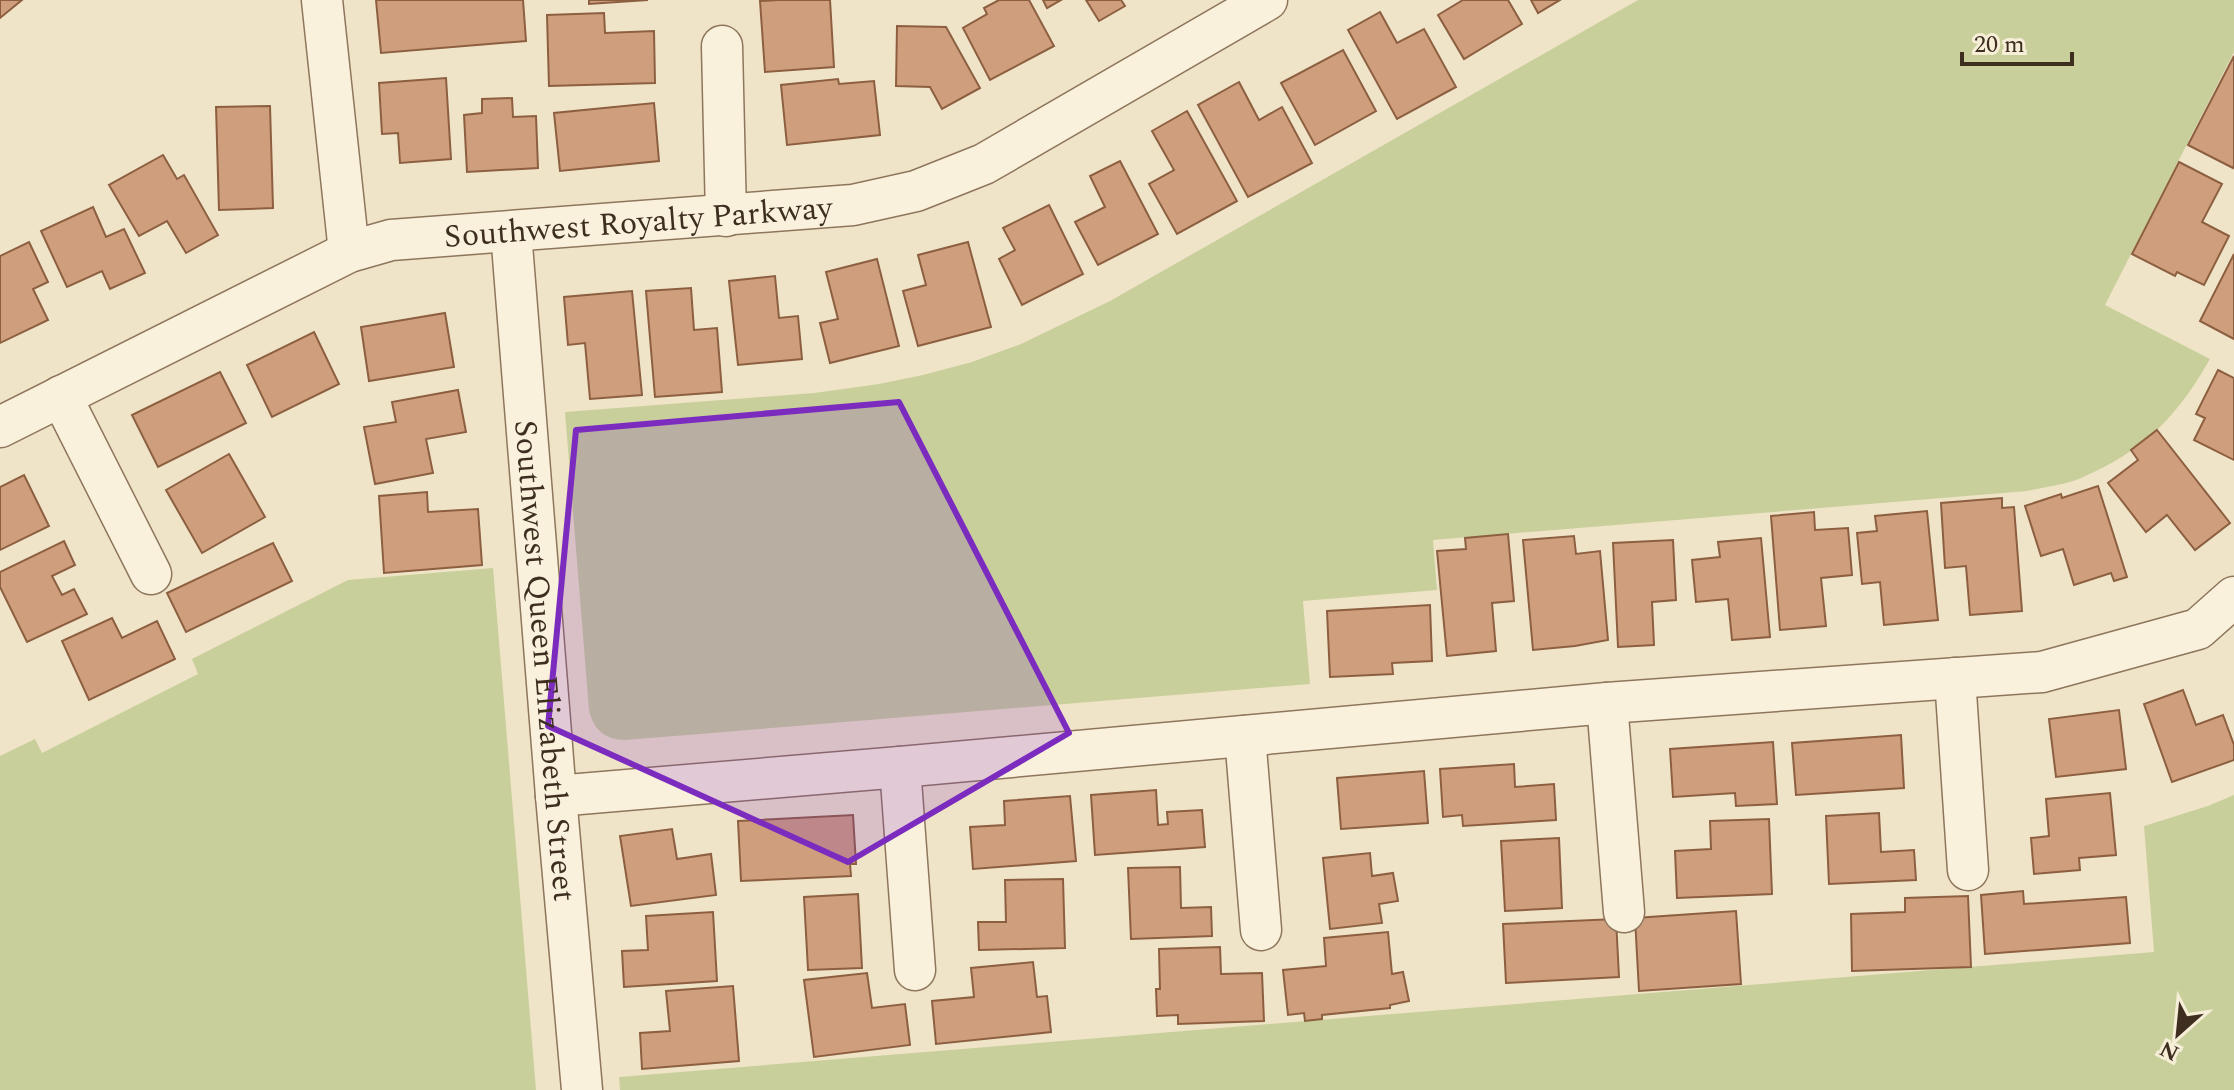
<svg xmlns="http://www.w3.org/2000/svg" width="2234" height="1090" font-family="Spectral,serif">
<rect width="100%" height="100%" fill="#f0e4c8"/>
<g fill="#c9cf9b">
<path d="M1638,0H2234V52L2105,305L2210,359C2177,417 2144,451 2081,478C2065,485 2045,487 2027,491L1433,540L1437,590L1303,601L1310,684L625,740C605,740 593,729 589,710L565,412L814,393L879,384L923,375L972,362L1021,344L1110,301Z"/>
<polygon points="493,568 536,1090 0,1090 0,756 35,739 42,753 198,674 192,659 348,580"/>
<polygon points="2234,795 2234,1090 620,1090 619,1077 2154,952 2144,826 2208,806"/>
</g>
<g fill="#cf9f7d" stroke="#8d5f41" stroke-width="2">
<polygon points="0,0 22,0 0,18"/>
<polygon points="376,0 523,0 526,41 381,53"/>
<polygon points="589,0 648,0 589,4"/>
<polygon points="778,0 830,0 834,67 765,72 760,1"/>
<polygon points="999,0 1029,0 1054,46 990,80 963,28 987,14 984,8"/>
<polygon points="1043,0 1061,0 1047,8"/>
<polygon points="1086,0 1121,0 1125,6 1099,21"/>
<polygon points="1463,0 1508,0 1522,24 1464,59 1438,15"/>
<polygon points="1531,0 1560,0 1538,13"/>
<polygon points="1380,12 1397,43 1424,29 1456,87 1397,119 1348,30"/>
<polygon points="604,13 605,33 654,31 655,83 549,86 547,15"/>
<polygon points="897,26 946,27 980,88 942,109 930,87 896,86"/>
<polygon points="1343,50 1376,111 1315,145 1281,83"/>
<polygon points="2234,56 2234,165 2233,168 2188,145"/>
<polygon points="446,78 451,159 400,163 398,133 382,134 379,83"/>
<polygon points="838,79 839,84 874,81 880,135 787,145 781,85"/>
<polygon points="1239,82 1259,120 1282,107 1312,163 1248,197 1198,105"/>
<polygon points="512,98 513,117 536,116 538,168 467,172 464,115 482,113 482,99"/>
<polygon points="654,103 659,161 560,171 554,113"/>
<polygon points="270,106 273,208 219,210 216,107"/>
<polygon points="1187,111 1237,201 1177,234 1149,184 1174,170 1152,131"/>
<polygon points="163,155 177,179 184,175 218,235 186,253 167,221 139,236 109,185"/>
<polygon points="1120,161 1158,234 1098,265 1075,222 1105,207 1090,176"/>
<polygon points="2179,162 2222,184 2202,222 2229,236 2204,285 2177,272 2175,276 2132,254"/>
<polygon points="1049,205 1083,274 1022,305 999,259 1015,250 1003,228"/>
<polygon points="93,207 106,237 124,229 145,273 110,289 102,271 67,287 41,231"/>
<polygon points="29,242 48,282 33,289 48,320 0,343 0,256"/>
<polygon points="968,242 991,327 918,346 903,291 926,285 918,255"/>
<polygon points="2234,254 2234,339 2200,321"/>
<polygon points="877,259 899,346 830,363 820,323 838,319 826,272"/>
<polygon points="775,276 779,318 798,316 802,359 738,365 729,281"/>
<polygon points="691,288 694,330 717,328 722,392 655,397 646,291"/>
<polygon points="632,291 642,395 590,399 585,343 568,345 564,297"/>
<polygon points="445,313 454,367 369,381 361,327"/>
<polygon points="314,332 339,384 272,417 247,365"/>
<polygon points="2218,370 2234,378 2234,460 2194,440 2205,418 2196,414"/>
<polygon points="220,372 246,423 158,467 132,415"/>
<polygon points="458,390 466,432 426,439 433,473 375,484 364,427 396,422 392,402"/>
<polygon points="2157,430 2230,523 2195,550 2167,515 2146,532 2108,483 2138,460 2131,450"/>
<polygon points="229,454 265,517 202,553 166,490"/>
<polygon points="24,475 49,526 0,550 0,487"/>
<polygon points="2098,486 2127,577 2114,581 2111,573 2074,585 2063,549 2041,556 2025,506 2061,494 2062,498"/>
<polygon points="427,492 428,512 478,509 482,565 384,573 379,496"/>
<polygon points="2002,498 2002,508 2014,507 2022,611 1970,615 1966,566 1945,568 1941,503"/>
<polygon points="1927,511 1938,620 1884,625 1880,582 1862,584 1857,533 1877,531 1875,516"/>
<polygon points="1814,512 1815,530 1848,528 1852,575 1821,578 1826,626 1780,630 1771,516"/>
<polygon points="1508,534 1514,601 1492,603 1496,651 1447,656 1437,551 1466,549 1465,538"/>
<polygon points="1574,536 1576,554 1600,551 1608,640 1575,646 1533,650 1523,540"/>
<polygon points="1761,538 1770,637 1732,640 1728,599 1696,602 1692,560 1720,557 1718,542"/>
<polygon points="1673,540 1676,600 1652,602 1654,645 1618,647 1613,543"/>
<polygon points="64,541 75,565 52,576 62,595 74,589 87,614 27,642 0,587 0,572"/>
<polygon points="273,543 292,581 186,632 167,593"/>
<polygon points="1430,605 1432,661 1392,663 1393,674 1330,677 1327,611"/>
<polygon points="112,618 122,638 157,621 175,659 89,700 62,641"/>
<polygon points="2183,690 2196,725 2223,715 2234,745 2234,760 2172,782 2144,704"/>
<polygon points="2119,710 2126,769 2056,777 2049,719"/>
<polygon points="1901,735 1904,788 1796,795 1792,743"/>
<polygon points="1773,742 1777,804 1736,806 1735,793 1673,797 1670,749"/>
<polygon points="1514,764 1515,787 1554,784 1556,820 1463,826 1462,815 1443,817 1440,769"/>
<polygon points="1424,771 1428,823 1341,829 1337,778"/>
<polygon points="1156,790 1158,825 1168,824 1167,812 1202,810 1205,847 1095,855 1091,795"/>
<polygon points="2110,793 2116,855 2079,858 2080,870 2034,874 2031,838 2049,836 2046,799"/>
<polygon points="1070,796 1076,861 973,869 970,827 1005,825 1004,801"/>
<polygon points="1879,813 1881,852 1914,850 1916,880 1829,884 1826,816"/>
<polygon points="853,815 856,864 850,864 851,876 741,881 738,821"/>
<polygon points="1769,819 1772,894 1677,898 1675,851 1711,849 1710,821"/>
<polygon points="672,829 677,859 711,854 716,895 631,906 620,836"/>
<polygon points="1559,838 1562,908 1505,911 1501,841"/>
<polygon points="1370,853 1372,876 1393,873 1398,901 1379,904 1382,923 1330,929 1323,858"/>
<polygon points="1180,867 1181,908 1211,907 1212,936 1131,939 1128,868"/>
<polygon points="1063,879 1065,948 979,950 978,922 1006,922 1005,880"/>
<polygon points="2023,891 2024,904 2126,897 2130,943 1985,954 1981,895"/>
<polygon points="858,894 862,968 808,970 804,897"/>
<polygon points="1968,896 1971,967 1852,971 1851,914 1905,912 1905,898"/>
<polygon points="1736,911 1741,984 1639,991 1635,918"/>
<polygon points="713,912 717,981 624,987 622,951 648,950 646,916"/>
<polygon points="1616,919 1619,977 1506,983 1503,924"/>
<polygon points="1388,932 1392,974 1403,972 1409,1001 1390,1005 1390,1008 1322,1015 1322,1019 1305,1021 1304,1013 1288,1015 1283,970 1326,966 1324,938"/>
<polygon points="1220,947 1221,974 1262,973 1264,1021 1178,1024 1178,1015 1157,1016 1156,989 1160,989 1159,949"/>
<polygon points="1033,962 1037,997 1047,996 1051,1032 936,1044 932,1001 974,997 971,968"/>
<polygon points="867,973 872,1008 905,1004 910,1045 814,1057 804,980"/>
<polygon points="733,986 739,1061 642,1069 640,1033 670,1031 666,991"/>
</g>
<g fill="none" stroke-linecap="round" stroke-linejoin="round">
<defs>
<g id="minor">
<polyline points="322,0 349,252"/>
<polyline points="722,46 726,216"/>
<path id="s1" d="M511,232L556,796L582,1090"/>
<polyline points="61,396 151,574"/>
<path id="s2" d="M0,427L349,252L391,240L853,205L916,191L984,164L1267,0"/>
<polyline points="1955,678 1968,870"/>
<polyline points="1607,703 1624,912"/>
<polyline points="1245,736 1261,930"/>
<polyline points="900,767 915,970"/>
<polyline points="556,796 900,767 1607,703 2042,672 2198,629 2234,597"/>
</g>
</defs>
<use href="#minor" stroke="#8d765c" stroke-width="43"/>
<use href="#minor" stroke="#faf1dc" stroke-width="40"/>
</g>
<path fill="#7b2cbf" fill-opacity="0.2" stroke="#7b2cbf" stroke-width="6" stroke-linejoin="round" d="M899,402L1069,733L848,862L548,726L576,430Z"/>
<g text-anchor="middle" stroke-width="7" stroke-linejoin="round" paint-order="stroke">
<g font-size="32" fill="#3d2e20" stroke="#f7eed8">
<text dy="11" stroke="none"><textPath href="#s2" startOffset="682">Southwest Royalty Parkway</textPath></text>
<text dy="11" stroke="none"><textPath href="#s1" startOffset="430">Southwest Queen Elizabeth Street</textPath></text>
</g>
</g>
<g transform="translate(2178 1034) rotate(207)" stroke="#f7eed8" stroke-width="6" paint-order="stroke">
<path d="M0-6L14 30L0 20L-14 30Z" fill="#3d2e20"/>
<text y="-12" font-size="22" font-weight="bold" text-anchor="middle" fill="#3d2e20">N</text>
</g>
<path d="M1962 52v12h110v-12" fill="none" stroke="#3d2e20" stroke-width="4"/>
<text x="1974" y="52" font-size="24" fill="#3d2e20" stroke="#f7eed8" stroke-width="6" paint-order="stroke">20 m</text>
</svg>
